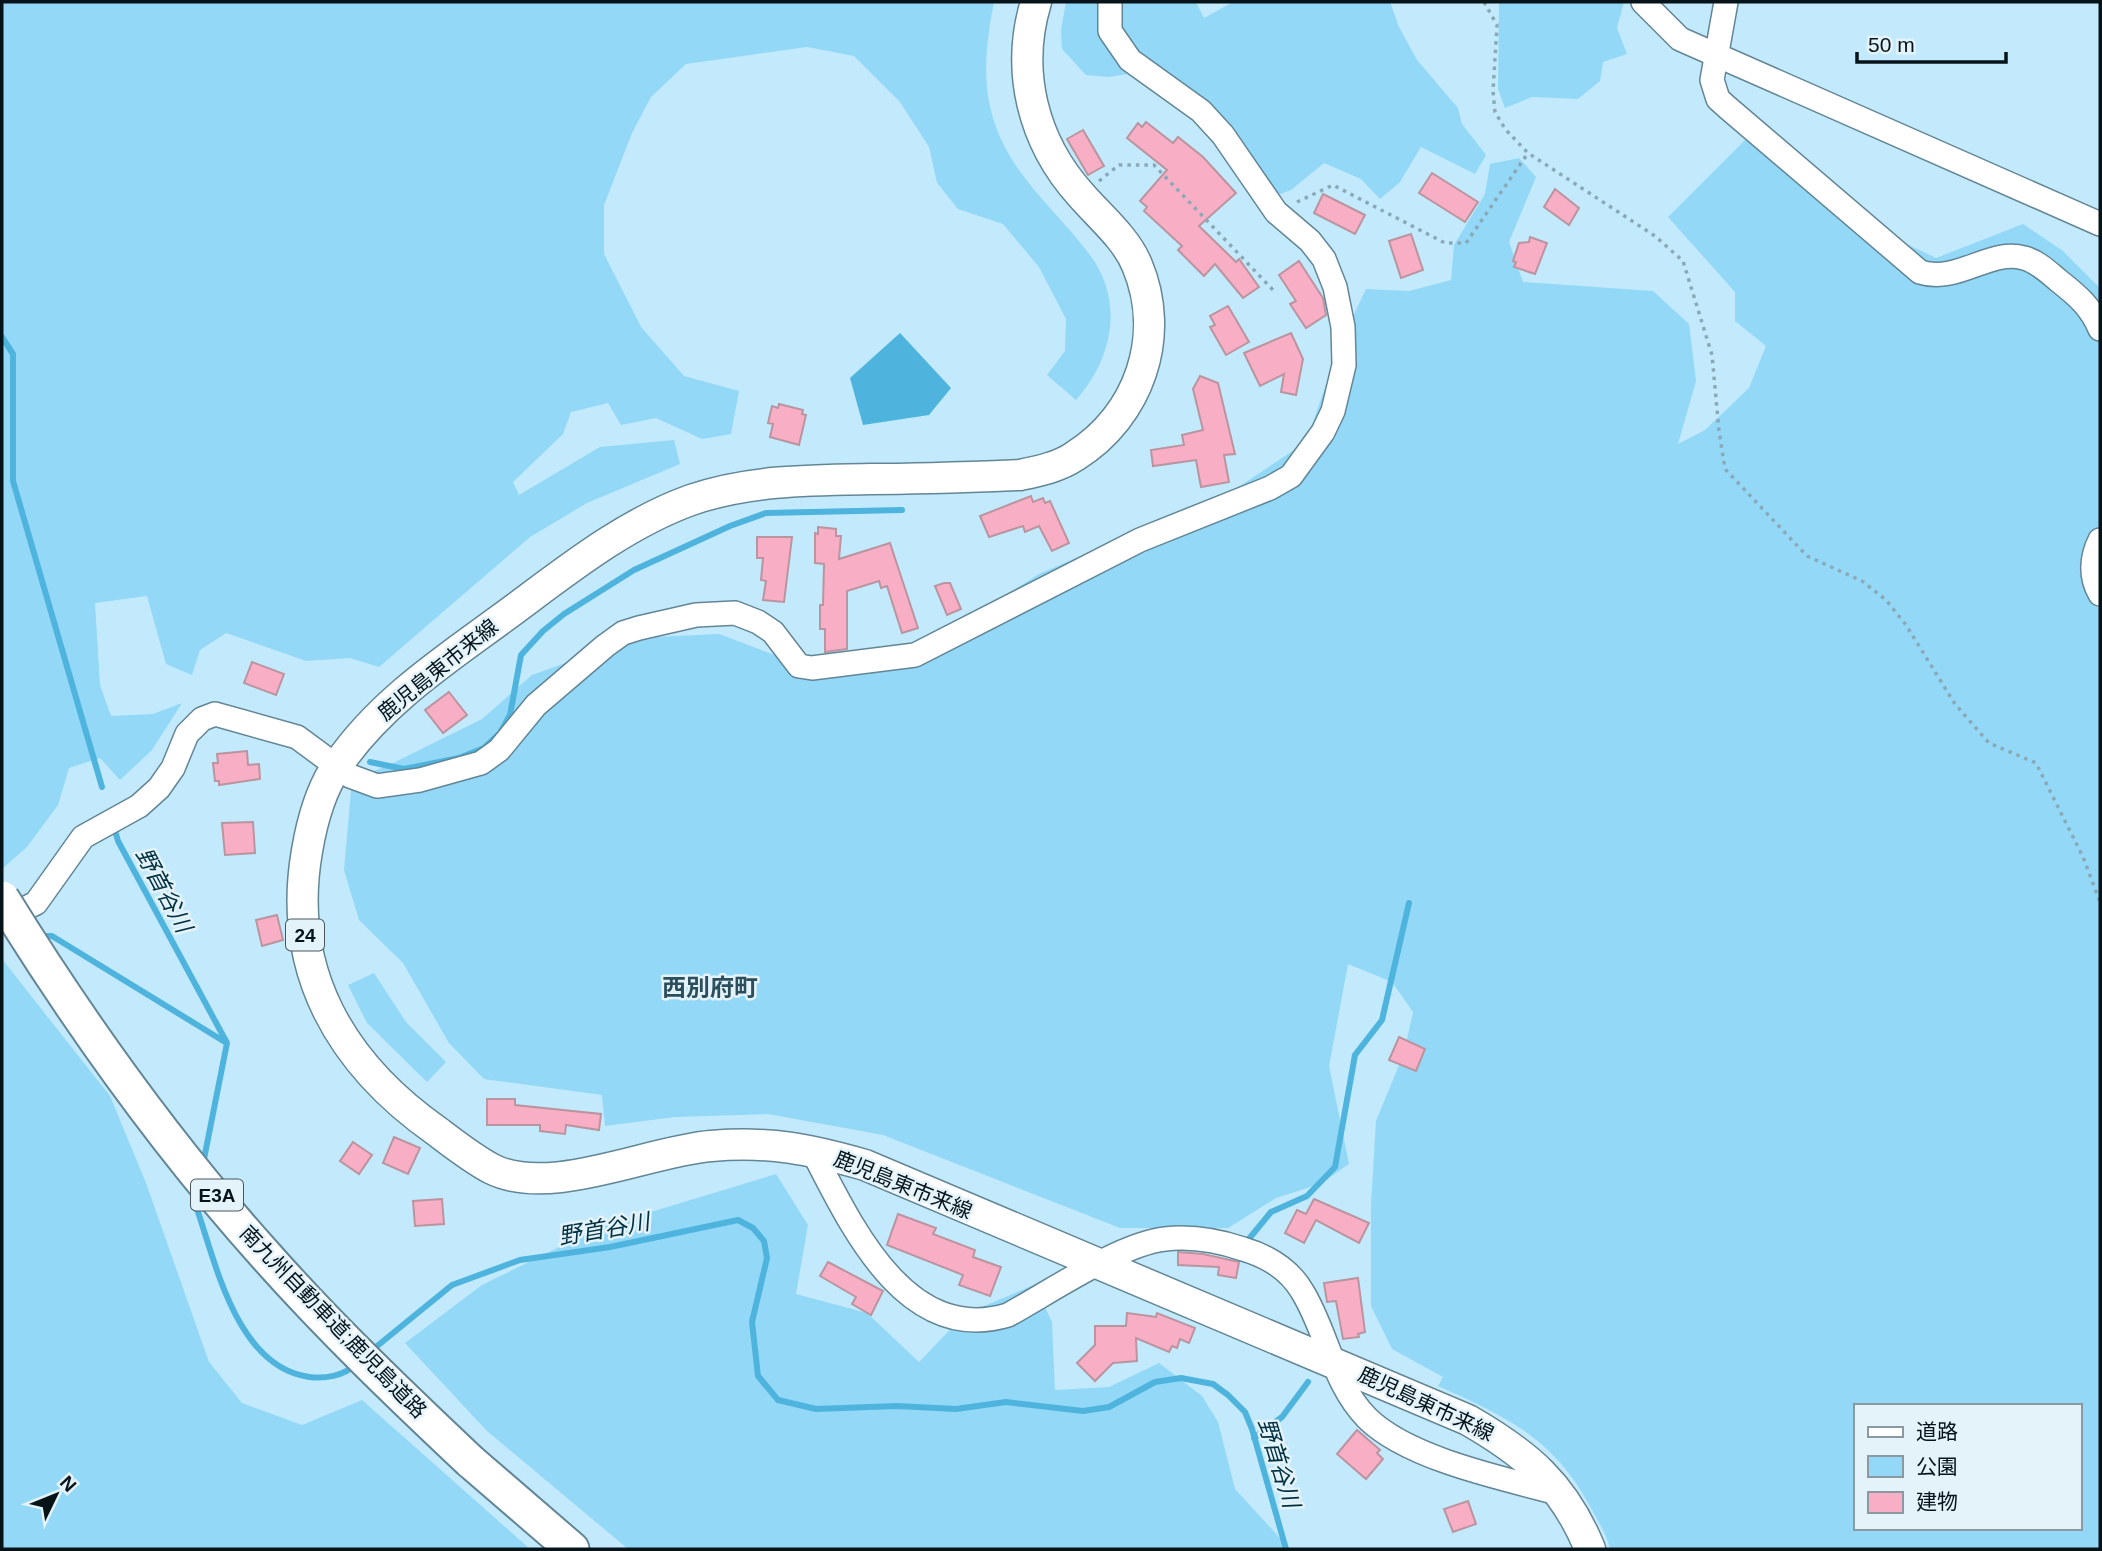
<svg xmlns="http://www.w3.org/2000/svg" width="2102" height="1551" font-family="Helvetica,'Noto Sans JP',sans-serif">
<rect width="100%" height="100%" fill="#c3eafc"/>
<g fill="#93d8f7" fill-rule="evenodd">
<path d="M2,2H994C985,49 980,92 1000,137C1020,183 1061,216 1090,255C1125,302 1112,360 1076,400L1047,375L1065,351L1066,319L1039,267L1003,224L958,209L937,183L929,147L900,102L854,56L807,47L686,64L651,97L632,133L604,205V254L641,327L684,376L739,391L731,434L702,439L656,418L621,425L608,403L571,412L563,434L513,482L519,495L600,447L674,440L680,464L587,503L530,537L379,667L350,658L306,661L226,633L200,650L192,675L166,664L147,596L95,603L100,685L111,716L153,714L182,703L152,750L120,780L100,758L69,768L58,805L27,847L2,869Z"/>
<polygon points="1066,2 1196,2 1204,18 1233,2 1390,2 1399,27 1417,60 1458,108 1462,124 1486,155 1475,174 1421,147 1400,182 1380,199 1361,179 1324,163 1291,190 1275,196 1149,71 1108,77 1086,75 1062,49 1061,30"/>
<polygon points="1499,2 1624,2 1617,28 1627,54 1603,62 1600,81 1578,99 1532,97 1505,108 1498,89"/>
<path d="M1763,122L1875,229L1936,258L2023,224L2063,251L2100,288V528C2082,547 2076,592 2100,609V1549H1610C1607,1535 1599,1523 1592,1510C1555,1439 1509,1418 1438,1386L1443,1377L1392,1349L1371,1306V1203L1376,1121L1404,1053L1413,1012L1392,982L1348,964L1329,1066L1349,1164L1320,1184L1276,1198L1228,1228H1120L883,1135L768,1114L675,1117L605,1126L602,1095L484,1079L449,1043L403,963L359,920L344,870L352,779L387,766L482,719L532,675L635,638L719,634L777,656L876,665L941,636L1039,574L1237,488L1306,442L1341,342L1366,289L1409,291L1451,280L1454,245L1485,194L1490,164L1519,158L1536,177L1509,242L1523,282L1653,291L1689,324L1696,381L1678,444L1705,430L1749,388L1766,346L1735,321V292L1668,217ZM1855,1406H2079V1528H1855Z"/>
<polygon points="2,959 110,1096 146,1183 209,1362 242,1403 302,1425 362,1400 530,1549 2,1549"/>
<polygon points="374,973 406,1022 446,1062 427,1082 367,1023 348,985"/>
<polygon points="776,1174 808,1225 796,1294 867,1313 919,1362 965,1314 1034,1285 1052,1322 1055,1390 1109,1387 1159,1363 1202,1396 1218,1422 1235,1489 1290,1549 628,1549 487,1431 405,1343 482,1285 598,1228"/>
</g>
<polygon fill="#4eb4dd" points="900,333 951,388 929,415 863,425 850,378"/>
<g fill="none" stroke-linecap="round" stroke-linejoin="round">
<g stroke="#4eb4dd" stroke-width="6">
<polyline points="2,337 13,354 13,481 102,787"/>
<polyline points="370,762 404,769 459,758 484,748 500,733 510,715 521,655 543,631 564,614 634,570 730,526 766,513 902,510"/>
<polyline points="113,824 118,841 227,1043 203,1164"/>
<polyline points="39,936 52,936 225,1042"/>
<path d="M198,1192L196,1206C216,1264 237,1367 309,1377C325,1379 343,1376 355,1365"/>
<polyline points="1248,1240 1271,1212 1307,1196 1335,1167 1355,1055 1382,1020 1409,903"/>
<polyline points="371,1351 452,1285 520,1260 610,1247 738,1220 753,1228 764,1241 767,1258 752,1322 758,1376 778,1400 816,1409 897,1406 956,1409 1006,1402 1083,1411 1109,1407 1155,1382 1181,1378 1213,1384 1228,1395 1245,1412 1252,1429 1286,1549"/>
<polyline points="1254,1438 1282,1417 1308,1382"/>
</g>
</g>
<g fill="#f8afc5" stroke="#ba949f" stroke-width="2">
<polygon points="1146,122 1173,143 1178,137 1203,157 1236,193 1199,226 1236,262 1239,259 1259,287 1243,298 1215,264 1204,276 1178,250 1182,246 1144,211 1147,207 1140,201 1167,170 1127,138 1138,123 1142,127"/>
<polygon points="1083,130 1104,166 1088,175 1067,139"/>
<polygon points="1432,173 1478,202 1465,222 1419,193"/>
<polygon points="1555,189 1579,208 1569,225 1544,207"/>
<polygon points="1323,194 1365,215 1355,234 1314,213"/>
<polygon points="1411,234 1423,270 1401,278 1389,241"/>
<polygon points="1530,237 1547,243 1535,274 1514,267 1516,262 1513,261 1519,243 1529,242"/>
<polygon points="1299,261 1323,298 1326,315 1306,328 1290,304 1296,301 1279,275"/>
<polygon points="1228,306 1249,342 1226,355 1210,327 1215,325 1210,316"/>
<polygon points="1291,333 1303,359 1296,395 1281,392 1284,374 1260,386 1244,353"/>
<polygon points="1200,376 1218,383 1235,454 1224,455 1229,482 1201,487 1196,460 1153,466 1151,450 1184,445 1182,435 1203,430 1193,389"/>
<polygon points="779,404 803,410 802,414 806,415 799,445 770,437 773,424 768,423 772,406 778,408"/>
<polygon points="1031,496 1033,502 1043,498 1045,503 1050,501 1069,543 1052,551 1039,526 1025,532 1023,526 989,537 980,516"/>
<polygon points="818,527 836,529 836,536 841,536 839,559 890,543 918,628 902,633 887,586 881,588 879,581 847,591 847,649 825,652 825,629 820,629 820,605 823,605 824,564 815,563 815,533 818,534"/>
<polygon points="757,537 792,537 784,602 763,600 766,581 761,580 763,558 757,558"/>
<polygon points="944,583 950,583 961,609 947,615 935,586"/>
<polygon points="252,662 284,674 276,695 244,683"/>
<polygon points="449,692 467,715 443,733 425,710"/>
<polygon points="247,751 248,765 259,764 260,779 219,785 219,781 215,781 213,763 218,763 217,754"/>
<polygon points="253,822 255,853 225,855 222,823"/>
<polygon points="277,915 283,940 262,946 256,920"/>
<polygon points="1399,1037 1425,1049 1416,1071 1389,1060"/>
<polygon points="487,1099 515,1099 515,1105 601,1114 599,1130 566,1125 565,1134 540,1131 540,1125 487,1125"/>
<polygon points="394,1137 420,1148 408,1174 383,1163"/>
<polygon points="353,1142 372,1155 359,1174 340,1161"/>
<polygon points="442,1199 444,1224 415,1226 413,1201"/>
<polygon points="1314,1199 1369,1223 1359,1243 1316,1220 1304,1243 1285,1233 1297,1210 1306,1214"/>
<polygon points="898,1214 936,1228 933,1234 975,1250 973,1257 1001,1267 990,1296 959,1285 963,1275 887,1245"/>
<polygon points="1178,1252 1203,1254 1239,1262 1236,1278 1218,1275 1219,1267 1178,1265"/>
<polygon points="828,1262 883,1291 871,1315 852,1304 856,1297 820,1276"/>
<polygon points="1358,1278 1365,1332 1358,1334 1359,1337 1343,1339 1336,1301 1327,1302 1324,1283"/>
<polygon points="1127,1313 1156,1317 1157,1313 1195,1328 1189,1343 1180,1339 1177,1348 1172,1346 1169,1352 1136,1338 1137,1361 1113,1363 1095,1381 1077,1363 1095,1345 1095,1326 1126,1326"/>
<polygon points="1357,1430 1380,1450 1377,1453 1383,1459 1366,1479 1337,1454"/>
<polygon points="1468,1501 1476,1524 1453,1532 1444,1509"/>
</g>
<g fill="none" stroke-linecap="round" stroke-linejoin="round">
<defs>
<g id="minor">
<polyline points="1643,2 1680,39 2100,224"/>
<path d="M1726,2L1712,80L1718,99L1728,108L1920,272C1958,284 1990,248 2024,258C2037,261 2048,272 2059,281C2078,296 2091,307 2100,329"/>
<path d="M2100,540C2091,558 2090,577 2100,594"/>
<polyline points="2,920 36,903 83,837 139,806 159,788 173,768 187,734 202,719 215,714 297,737 350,776 377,786 420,780 481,763 499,750 536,705 605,646 623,633 639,628 696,615 735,613 758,622 773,632 799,666 812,668 915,655 1140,540 1270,488 1291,476 1323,432 1333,411 1344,365 1343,327 1335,287 1324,259 1310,241 1276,212 1223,135 1201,111 1130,60 1110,31 1110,2"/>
<path d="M812,1150C850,1223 905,1346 1008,1315C1050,1292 1120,1244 1165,1239C1192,1236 1219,1241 1243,1249C1267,1256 1289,1269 1302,1291C1327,1331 1333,1384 1367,1418C1408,1459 1505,1479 1562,1494"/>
</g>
<path id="major" d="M1036,2C1015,71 1033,142 1081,195C1100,217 1126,238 1137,265C1167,336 1139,416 1075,456C1059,467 1039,471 1020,475C970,477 921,479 871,479C812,480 748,480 691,500C627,523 571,567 516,608C453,655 382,699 337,766C320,791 312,821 307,851C286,971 341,1064 438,1132C455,1145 473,1159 492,1169C550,1198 648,1151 711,1146C770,1141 809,1149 865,1165L1468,1420C1527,1454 1564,1485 1590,1549"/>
<polyline id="highway" points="470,1461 572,1549"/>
</defs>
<use href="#minor" stroke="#628696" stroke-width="26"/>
<use href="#major" stroke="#628696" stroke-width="33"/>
<use href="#highway" stroke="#628696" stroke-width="37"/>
<g stroke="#8aa9b7" stroke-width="3.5" stroke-dasharray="3.5 5" stroke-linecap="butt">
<polyline points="1484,2 1497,25 1493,91 1495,112 1505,129 1528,153 1655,236 1683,261 1712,355 1719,431 1725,469 1807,556 1862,581 1886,600 1906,625 1955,704 1989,743 2036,763 2083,857 2100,902"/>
<polyline points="1099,181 1119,165 1154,165 1274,291"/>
<polyline points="1297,202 1333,185 1445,243 1466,243 1528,153"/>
</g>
<use href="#minor" stroke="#fff" stroke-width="23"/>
<use href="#major" stroke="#fff" stroke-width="30"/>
<use href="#highway" stroke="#fff" stroke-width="33"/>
<defs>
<path id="highway-bridge" d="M2,898C80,1024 168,1147 267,1257C331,1329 400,1395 470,1461"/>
</defs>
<use href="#highway-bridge" stroke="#628696" stroke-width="37" stroke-linecap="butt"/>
<use href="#highway-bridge" stroke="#fff" stroke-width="33"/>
</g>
<g text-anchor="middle" stroke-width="5" stroke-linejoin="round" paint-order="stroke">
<g fill="#e4f3fa" stroke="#49575d" stroke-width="2">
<rect x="286" y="919.5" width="38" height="31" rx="5"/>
<rect x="191" y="1179.5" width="52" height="31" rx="5"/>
</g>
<g font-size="19" font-weight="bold" fill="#06141a">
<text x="305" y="942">24</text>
<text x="217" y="1202">E3A</text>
</g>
<g font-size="21" fill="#06141a" stroke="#e4f3fa">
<text transform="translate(438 670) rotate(-39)" y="7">鹿児島東市来線</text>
<text transform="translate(903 1185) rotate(22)" y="7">鹿児島東市来線</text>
<text transform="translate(333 1322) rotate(46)" y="7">南九州自動車道;鹿児島道路</text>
<text transform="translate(1426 1404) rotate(25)" y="7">鹿児島東市来線</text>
</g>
<g font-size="23" font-style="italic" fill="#003041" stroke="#e4f3fa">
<text transform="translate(164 890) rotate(62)" y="8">野首谷川</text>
<text transform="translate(604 1229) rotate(-10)" y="8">野首谷川</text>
<text transform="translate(1279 1463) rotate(73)" y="8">野首谷川</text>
</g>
<g font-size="24" font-weight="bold" fill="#2c4f5e" stroke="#e4f3fa">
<text x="710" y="996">西別府町</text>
</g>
</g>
<rect width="2102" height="1551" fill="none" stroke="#06141a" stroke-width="7"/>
<rect x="1854" y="1404" width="228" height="126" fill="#e4f3fa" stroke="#8b9aa0" stroke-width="2"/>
<rect x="1868" y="1427" width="35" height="10" fill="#ffffff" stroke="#8b9aa0" stroke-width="2"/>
<text x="1916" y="1439" font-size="21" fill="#06141a">道路</text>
<rect x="1868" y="1456" width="35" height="21" fill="#93d8f7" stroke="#8b9aa0" stroke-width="2"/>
<text x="1916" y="1474" font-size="21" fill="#06141a">公園</text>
<rect x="1868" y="1492" width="35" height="21" fill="#f8afc5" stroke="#8b9aa0" stroke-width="2"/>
<text x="1916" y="1509" font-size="21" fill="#06141a">建物</text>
<g transform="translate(56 1495) rotate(47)" stroke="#e4f3fa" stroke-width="5" paint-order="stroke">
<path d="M0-5L12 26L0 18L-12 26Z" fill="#06141a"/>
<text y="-10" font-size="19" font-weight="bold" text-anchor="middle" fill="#06141a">N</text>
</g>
<path d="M1857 52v10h149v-10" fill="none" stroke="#06141a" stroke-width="3.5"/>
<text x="1868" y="52" font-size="21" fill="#06141a" stroke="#e4f3fa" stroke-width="5" paint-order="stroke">50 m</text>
</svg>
